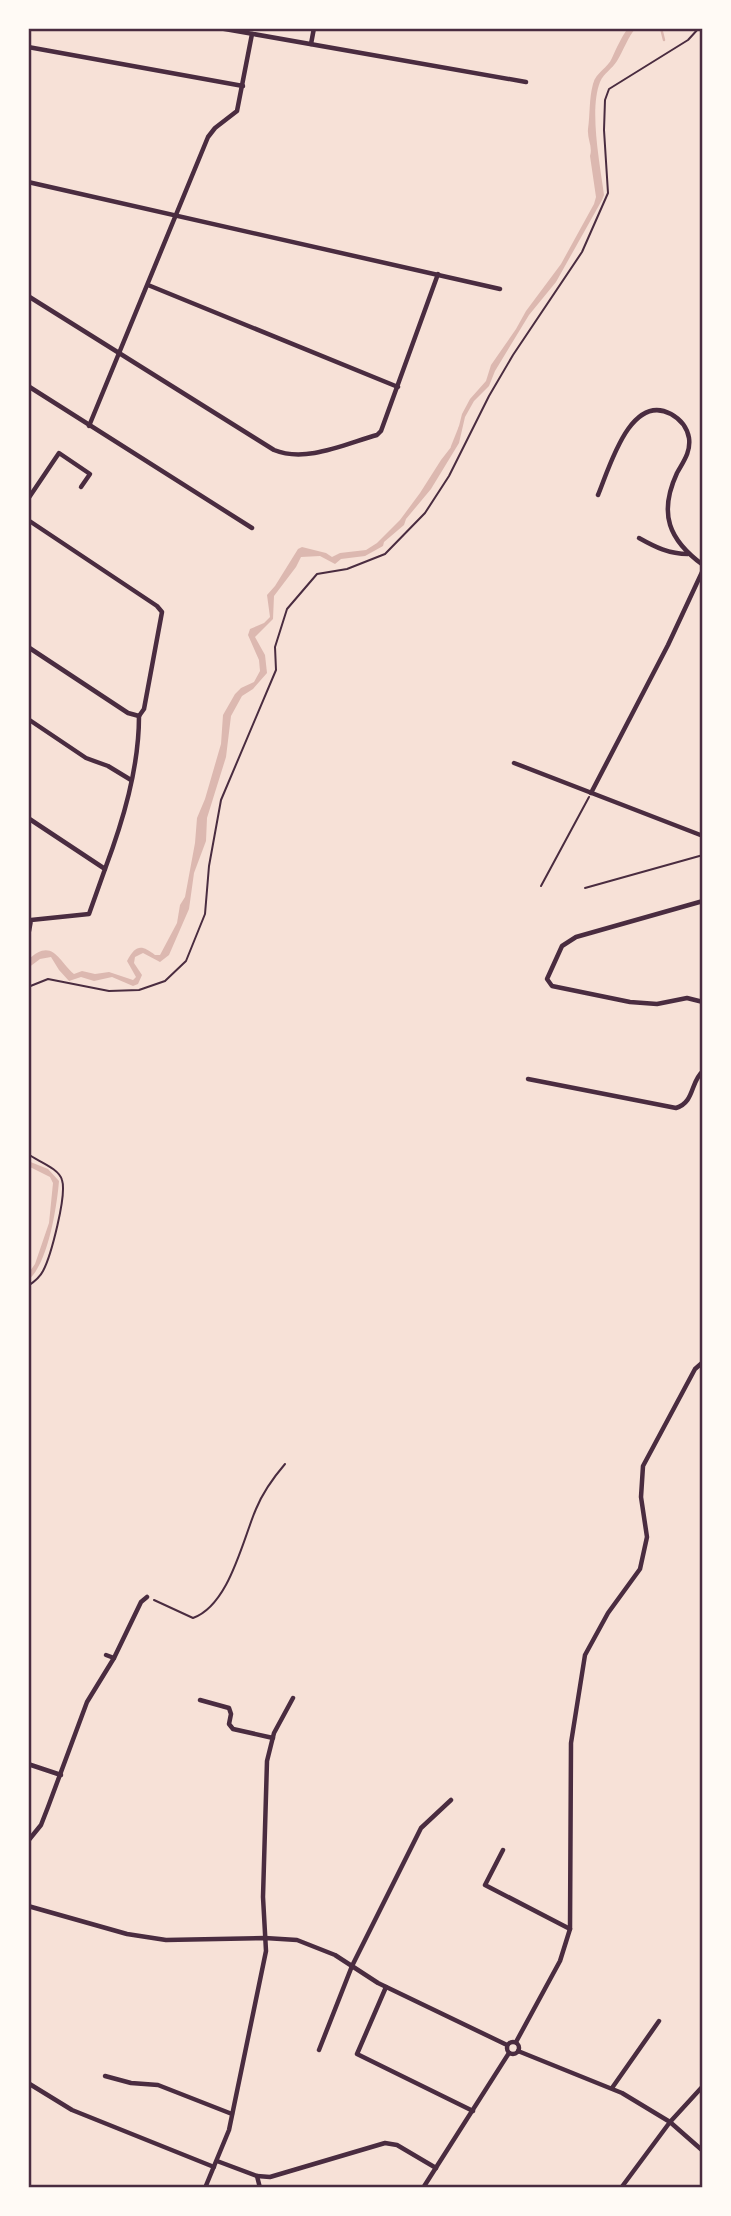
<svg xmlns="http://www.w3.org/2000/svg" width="731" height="2216" font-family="Manrope,sans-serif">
<rect width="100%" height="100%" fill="#f7e1d7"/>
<g fill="#dcb8b0">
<path d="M628,28H636C627,38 624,50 617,61C612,69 604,73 600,82C589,110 600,164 604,195L602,200L556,282L529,315L495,371L489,386L474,401L465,417L459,443L431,489L406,519L404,525L384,542L383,546L365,556L341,559L335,564L320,556L301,557L296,567L274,596L273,619L255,637L265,655L267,673L253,689L242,696L231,716L226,757L207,818L206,841L194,873L189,909L169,955L160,962L143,953L135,957L134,963L142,975L138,984L133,986L112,977L94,981L81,977L69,981L59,970L51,957L40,959L28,968V960C52,937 58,960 74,974L82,971L95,974L109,972L133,980L136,977L127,961C136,944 142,945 155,955H160L177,923L180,905L185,897L195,843L197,818L205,799L221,744L223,715L235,694L241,688L254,682L260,671L259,660L248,635L250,629L264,623L270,617L267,595L275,586L298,549L302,547L326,553L332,557L340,553L366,550L377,543L400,520L420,493L441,460L455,442L462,414L470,399L486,381L491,365L516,329L526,311L561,264L594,204L596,197L590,156C593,147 587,139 588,129C590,115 589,98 593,84C596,72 608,68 612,58C617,47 621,38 628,28Z"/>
<path d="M28,1161L48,1169L59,1181C57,1206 48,1265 28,1280V1274L35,1264L49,1223L53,1183L50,1177L28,1166Z"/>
</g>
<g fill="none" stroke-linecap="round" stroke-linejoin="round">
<g stroke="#dcb8b0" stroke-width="2.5">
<polyline points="661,28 664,40"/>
<polyline points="452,447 460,427"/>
</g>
<g stroke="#4a2c40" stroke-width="2">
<polyline points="541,886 589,797"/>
<polyline points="585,888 703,855"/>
<polyline points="28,987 48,979 109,991 139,990 165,981 186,961 205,914 209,866 221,800 276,670 275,647 287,609 317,574 347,569 385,554 425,513 449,476 489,396 513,355 582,252 608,193 604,130 605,100 609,89 688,40 699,28"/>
<path d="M28,1154C37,1161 59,1168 62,1180C67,1195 51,1256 43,1271C40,1277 34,1282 28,1286"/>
<path d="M154,1600L193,1618C229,1605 242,1542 256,1509C263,1492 273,1478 285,1464"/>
</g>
<g stroke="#4a2c40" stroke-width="4.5">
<polyline points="219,28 526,82"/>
<polyline points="311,44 314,28"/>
<polyline points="28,47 243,86"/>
<polyline points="28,182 500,289"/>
<polyline points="148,285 398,387"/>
<path d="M28,296L274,450C306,463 345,444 377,435L381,431L438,274"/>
<polyline points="28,386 252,528"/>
<polyline points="89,426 208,137 215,128 237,111 252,34"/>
<path d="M598,495C609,469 630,392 671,414C680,419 687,427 689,438C691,452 683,462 677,473C658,514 669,540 703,565"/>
<polyline points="28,499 59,453 90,474 81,487"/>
<polyline points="28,520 157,606 162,612 144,709 139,716"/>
<path d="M639,538C655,547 669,554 688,554"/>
<polyline points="28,647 128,713 139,716"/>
<polyline points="28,719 86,758 108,766 131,780"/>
<polyline points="514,763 703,836"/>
<polyline points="591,793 668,645 703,570"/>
<polyline points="28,818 105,869 89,914 31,920 29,931"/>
<path d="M105,869C123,821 139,768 139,716"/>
<polyline points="703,901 576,937 562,946 547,979 552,986 630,1002 657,1004 687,998 703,1002"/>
<path d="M528,1079L676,1108C695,1102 690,1082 703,1071"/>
<polyline points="106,1655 114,1658"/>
<polyline points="200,1700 229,1708 231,1714 229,1724 233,1729 273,1738"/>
<polyline points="28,1764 61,1775"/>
<polyline points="28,1841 41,1825 48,1807 87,1702 114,1658 141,1602 147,1597"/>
<polyline points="503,1850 485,1885 570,1929"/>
<polyline points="28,1906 127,1934 166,1940 265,1938 297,1940 335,1955 378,1983 507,2045"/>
<polyline points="386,1987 357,2054 473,2111"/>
<circle cx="513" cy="2048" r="6"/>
<polyline points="516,2042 560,1961 570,1929 571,1743 585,1655 608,1613 640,1569 647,1537 641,1497 643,1466 695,1369 703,1362"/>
<polyline points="319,2050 352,1966 421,1828 451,1800"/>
<polyline points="518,2051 622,2093 670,2122 703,2151"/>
<polyline points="105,2076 131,2083 158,2085 232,2114"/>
<polyline points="28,2083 72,2110 214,2167"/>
<polyline points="612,2088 659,2021"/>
<polyline points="217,2161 257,2176 270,2177 385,2143 397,2145 436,2168"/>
<polyline points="257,2176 260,2188"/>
<polyline points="205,2188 229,2130 266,1951 263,1897 267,1761 274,1733 293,1698"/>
<polyline points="423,2188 509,2053"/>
<polyline points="621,2188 670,2122 703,2086"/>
</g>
</g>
<rect width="731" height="2216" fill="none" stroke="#fffaf5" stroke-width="60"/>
<rect x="30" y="30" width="671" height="2156" fill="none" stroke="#4a2c40" stroke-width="2.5"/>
</svg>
